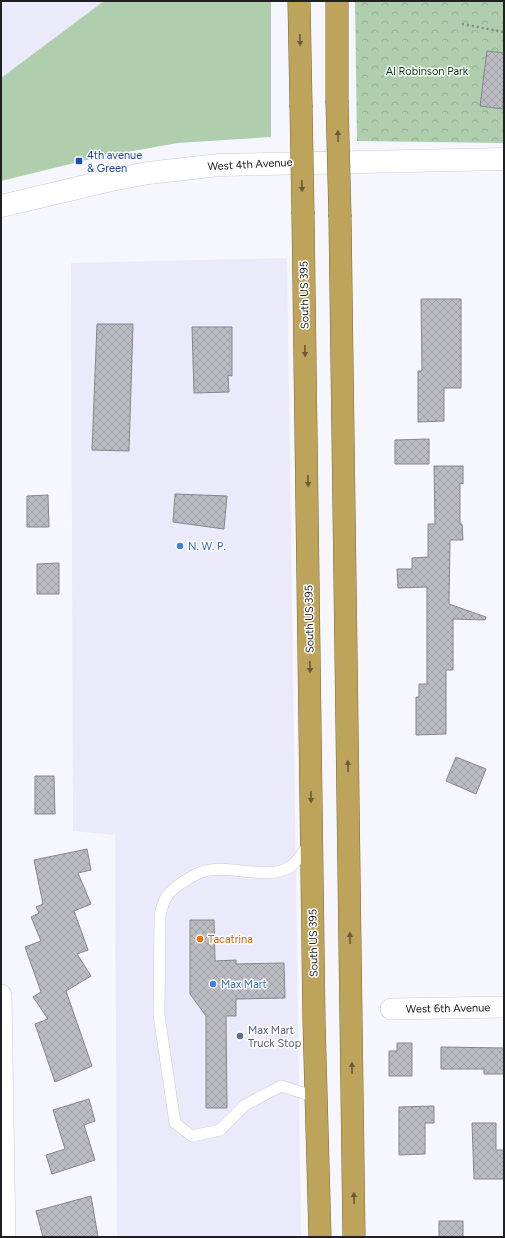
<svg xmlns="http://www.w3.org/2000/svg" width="505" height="1238" font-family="Figtree,sans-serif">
<defs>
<pattern id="park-crowns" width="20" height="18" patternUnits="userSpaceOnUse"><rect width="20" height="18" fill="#aecead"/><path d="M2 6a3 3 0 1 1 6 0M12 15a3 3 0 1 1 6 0" fill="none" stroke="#95b195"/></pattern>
<pattern id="building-cross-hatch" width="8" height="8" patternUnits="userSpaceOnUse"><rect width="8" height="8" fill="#bbbbc3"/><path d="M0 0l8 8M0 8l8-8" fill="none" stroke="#a0a0a7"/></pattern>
</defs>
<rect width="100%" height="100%" fill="#f6f6ff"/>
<g fill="#eaeafa">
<polygon points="1,1 104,1 1,78"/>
<polygon points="287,258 301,1237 117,1237 115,835 73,831 71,263"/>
</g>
<polygon fill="#aecead" points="104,1 271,1 271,137 178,143 99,157 1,181 1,78"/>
<polygon fill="url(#park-crowns)" points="355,1 504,1 504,143 357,141"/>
<g fill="url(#building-cross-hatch)" stroke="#86868d">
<polygon points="487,51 504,53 503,109 480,106"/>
<polygon points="421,299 461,299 461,388 444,388 444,421 418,422 418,371 422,371"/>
<polygon points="97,324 133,324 129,451 92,450"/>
<polygon points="192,327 232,327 232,376 228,375 229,392 194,393"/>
<polygon points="429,439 429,464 395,464 395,440"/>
<polygon points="434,466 463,466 463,484 460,483 460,524 462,524 463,540 450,540 449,604 486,617 485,620 453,619 453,670 446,670 446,734 416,735 416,697 419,697 419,684 427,684 427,587 398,588 397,569 412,569 412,558 428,557 428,524 435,524"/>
<polygon points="175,494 227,496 224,529 173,522"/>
<polygon points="48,495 49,527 27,527 27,496"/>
<polygon points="59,563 59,594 37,594 37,564"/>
<polygon points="456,757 486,769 476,794 446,781"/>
<polygon points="35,776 54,776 55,814 35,814"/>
<polygon points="87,849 91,870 78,873 91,904 74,911 88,950 77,954 91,976 66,991 92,1066 55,1082 35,1024 48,1019 33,997 41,992 25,947 41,941 31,917 39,913 36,907 43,904 34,860"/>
<polygon points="190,920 214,920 215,961 236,960 236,964 284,963 285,998 236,999 236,1016 226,1016 227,1108 206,1108 206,1016 190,994"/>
<polygon points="397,1043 412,1043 412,1076 389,1076 389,1051 397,1051"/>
<polygon points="441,1047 504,1048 504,1074 484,1074 484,1069 441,1069"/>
<polygon points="89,1099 95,1121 84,1125 95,1160 52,1174 46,1155 65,1149 53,1110"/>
<polygon points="434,1106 434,1123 425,1123 425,1154 399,1155 399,1107"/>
<polygon points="472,1123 496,1123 496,1150 504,1150 504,1179 474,1179"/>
<polygon points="91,1196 98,1237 43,1237 36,1211"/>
<rect x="439" y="1221" width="24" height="16"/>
</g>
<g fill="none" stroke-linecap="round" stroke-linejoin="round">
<defs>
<path id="service" d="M309,843C304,851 298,862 290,867C267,881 229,864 205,871C198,872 190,878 183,882C168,892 164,897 160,915L159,1015L175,1123L192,1136L220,1130L245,1105L281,1086L316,1097"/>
<g id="minor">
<polyline points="1,995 5,1237"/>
<polyline points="391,1009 504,1007"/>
</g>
<polyline id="tertiary" points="1,206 111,180 148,173 219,165 504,159"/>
<g id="trunk">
<polyline points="299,1 301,105"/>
<polyline points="337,1 337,101"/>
<polyline points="303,214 314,1021 320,1237"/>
<polyline points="340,217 354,1237"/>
</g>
</defs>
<use href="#service" stroke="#cacad2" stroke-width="12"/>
<use href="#minor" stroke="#cacad2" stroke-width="22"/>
<use href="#tertiary" stroke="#cacad2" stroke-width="23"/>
<use href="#trunk" stroke="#7c682b" stroke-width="23"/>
<polyline stroke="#87878d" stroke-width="2.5" stroke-dasharray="2 3" stroke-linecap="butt" points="462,24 504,32"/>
<use href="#service" stroke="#fff" stroke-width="11"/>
<use href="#minor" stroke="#fff" stroke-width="21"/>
<use href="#tertiary" stroke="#fff" stroke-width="22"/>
<use href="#trunk" stroke="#bea45a" stroke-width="22"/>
<defs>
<g id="trunk-bridge">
<polyline points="337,101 340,217"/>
<polyline points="301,105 303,214"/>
</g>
</defs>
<use href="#trunk-bridge" stroke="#7c682b" stroke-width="23" stroke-linecap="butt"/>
<use href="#trunk-bridge" stroke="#bea45a" stroke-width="22"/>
</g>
<defs><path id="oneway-solid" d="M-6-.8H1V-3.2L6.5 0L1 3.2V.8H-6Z"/></defs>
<g fill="#675b3c">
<use href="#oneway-solid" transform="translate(300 40) rotate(89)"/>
<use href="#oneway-solid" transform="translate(338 136) rotate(-91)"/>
<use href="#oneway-solid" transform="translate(302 186) rotate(89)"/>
<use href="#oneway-solid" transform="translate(305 351) rotate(89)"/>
<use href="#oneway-solid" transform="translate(308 481) rotate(89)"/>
<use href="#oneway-solid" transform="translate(310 667) rotate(89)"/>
<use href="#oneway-solid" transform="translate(348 766) rotate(-91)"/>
<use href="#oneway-solid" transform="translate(311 797) rotate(89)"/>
<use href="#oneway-solid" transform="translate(350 938) rotate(-91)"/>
<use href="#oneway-solid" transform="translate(352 1068) rotate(-91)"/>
<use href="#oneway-solid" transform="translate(354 1198) rotate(-91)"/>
</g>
<rect fill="#1a4fb4" stroke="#fff" stroke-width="1.5" x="75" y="157" width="8" height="8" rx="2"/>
<g fill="#3f7fe0" stroke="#fff" stroke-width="1.5">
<circle cx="180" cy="546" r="4"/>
<circle cx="213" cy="984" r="4"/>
</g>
<circle fill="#e8710a" stroke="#fff" stroke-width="1.5" cx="200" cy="939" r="4"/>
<circle fill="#5c6f8a" stroke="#fff" stroke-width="1.5" cx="240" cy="1036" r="4"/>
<g text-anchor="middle" stroke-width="3" stroke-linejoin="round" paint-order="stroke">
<g font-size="11" fill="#033b09" stroke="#fff">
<text x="427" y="75">Al Robinson Park</text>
</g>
<g font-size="11" fill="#164399" stroke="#fff" text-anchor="start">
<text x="87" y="159">4th avenue<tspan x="87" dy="13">&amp; Green</tspan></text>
</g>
<g font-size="11" fill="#202023" stroke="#fff">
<text transform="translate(250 164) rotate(-3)" y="4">West 4th Avenue</text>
<text transform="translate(304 295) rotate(-91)" y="4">South US 395</text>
<text transform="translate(309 619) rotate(-91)" y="4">South US 395</text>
<text transform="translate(313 943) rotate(-91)" y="4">South US 395</text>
<text transform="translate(448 1008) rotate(-1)" y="4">West 6th Avenue</text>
</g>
<g font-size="11" fill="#366cbe" stroke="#fff" text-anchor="start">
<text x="188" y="550">N. W. P.</text>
<text x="221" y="988">Max Mart</text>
</g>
<g font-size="11" fill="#c56008" stroke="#fff" text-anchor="start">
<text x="208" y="943">Tacatrina</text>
</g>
<g font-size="11" fill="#4e5e75" stroke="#fff" text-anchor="start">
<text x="248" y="1034">Max Mart<tspan x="248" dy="13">Truck Stop</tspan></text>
</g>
</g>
<rect width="505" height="1238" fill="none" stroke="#202023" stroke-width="4"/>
</svg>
